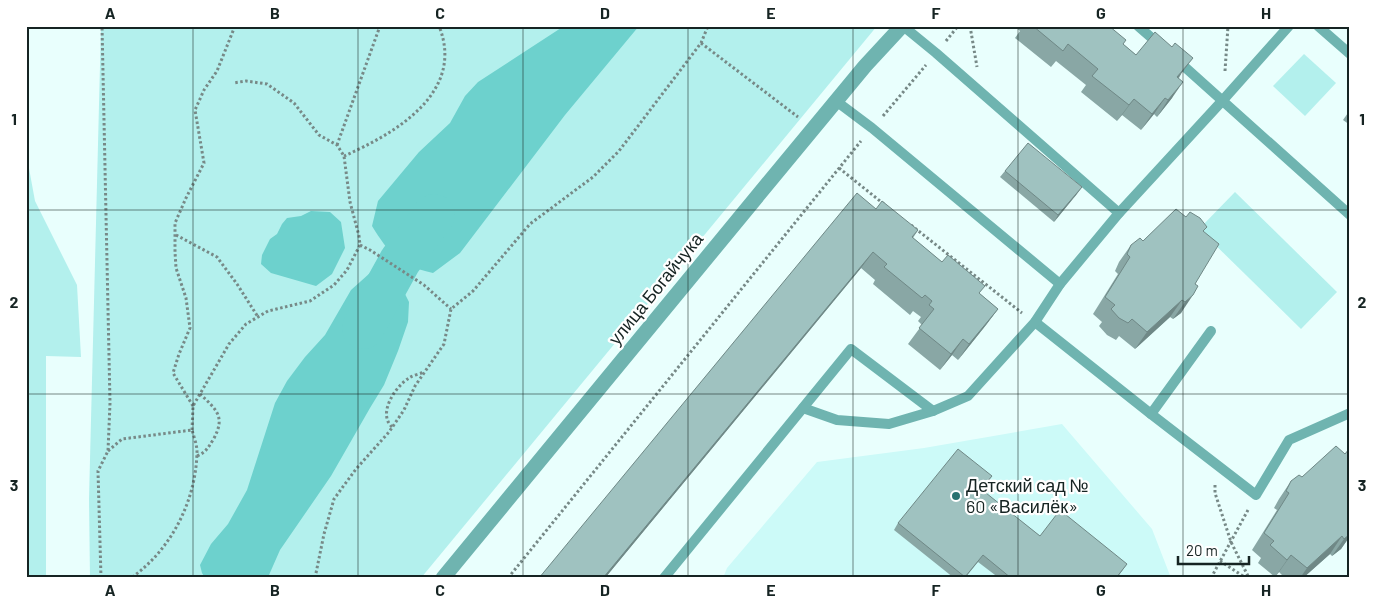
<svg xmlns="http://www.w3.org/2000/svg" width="1376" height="604" font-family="Barlow,sans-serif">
<rect width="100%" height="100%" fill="#e9fffd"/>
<polygon fill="#ccfaf8" points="1062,424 1152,529 1171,578 723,578 727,568 817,462 924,448"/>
<g fill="#b3f0ed">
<polygon points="101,26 877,26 421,578 90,578 89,499"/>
<polygon points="1304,54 1336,83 1305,116 1273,86"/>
<polygon points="26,152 35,201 77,285 81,357 46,356 46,578 26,578"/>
<polygon points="1235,192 1337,292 1301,329 1199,229"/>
</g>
<g fill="#6dd1cd">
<path d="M564,26H639L565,115L460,253L433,273C399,265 390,255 372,226L378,201L419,152L450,123L465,96L478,82Z"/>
<polygon points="311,211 330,212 341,222 345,248 332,274 316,286 271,273 261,264 262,255 270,239 277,234 282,224 287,218 301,216"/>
<polygon points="381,272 391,277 401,286 409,302 408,322 398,351 384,385 370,408 331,476 280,550 269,575 264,578 205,578 202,573 200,565 211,544 228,524 247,490 275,403 287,381 305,357 325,335 351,290 370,273"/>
</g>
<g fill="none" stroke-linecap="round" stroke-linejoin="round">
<polyline stroke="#6dd1cd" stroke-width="42" points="363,328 400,261 434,215"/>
<g stroke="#778987" stroke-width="3" stroke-dasharray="2.5 2.5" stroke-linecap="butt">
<polyline points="970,26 977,67"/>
<polyline points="946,41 958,26"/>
<polyline points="701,43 798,117"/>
<polyline points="1225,71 1228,26"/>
<polyline points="883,116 926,65"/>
<polyline points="337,145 380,26"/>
<path d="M344,156C394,134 466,93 439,26"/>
<polyline points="839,168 885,205"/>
<polyline points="911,225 1022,313"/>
<polyline points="176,235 217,257 237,284 258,317"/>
<polyline points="360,245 370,250 424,285 451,309"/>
<polyline points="193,406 173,373 179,354 190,328 186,298 176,268 175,252 175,223 186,198 204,163 195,110 204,90 217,71 235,26"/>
<path d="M392,427C377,413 396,386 409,378C413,375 420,374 424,372"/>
<polyline points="192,430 193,406 229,344 246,324 268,311 310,301 334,285 347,270 360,245 359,236 350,202 344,156 337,145 319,135 294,103 267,84 246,81 233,83"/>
<path d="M108,451L122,439L192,430C194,437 197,445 197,452C196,501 171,550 131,578"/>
<path d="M197,456C206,452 208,448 213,440C226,417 217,410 200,394"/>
<polyline points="1215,485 1215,493 1231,542 1249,578"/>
<polyline points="1220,561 1246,578"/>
<polyline points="101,578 98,471 108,451 110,403 102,26"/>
<polyline points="315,578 324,534 334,499 356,469 389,432 404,410 415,386 444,344 451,309 473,291 530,224 593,177 619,151 701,43 708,26"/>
<polyline points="508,578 861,141"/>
<polyline points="1211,578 1248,510"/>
</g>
<g stroke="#6fb4b0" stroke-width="10">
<polyline points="903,26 936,53 1119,213"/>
<polyline points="1138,26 1161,46"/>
<polyline points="1318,26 1350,54"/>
<polyline points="1177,60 1350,215"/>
<polyline points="836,101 872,128 1060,284"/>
<polyline points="1035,322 1151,414 1211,331"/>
<polyline points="803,408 837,420 889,424 933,411"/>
<polyline points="1151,414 1256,495 1289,440 1350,413"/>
<polyline points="664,578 851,349 933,411 968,396 1035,322 1060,284 1119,213 1223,100 1289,26"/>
</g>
<polyline stroke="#6fb4b0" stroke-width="15" points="443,578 774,176 865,66 902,26"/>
</g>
<g fill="#89a7a5">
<polygon points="1014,26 1109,26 1123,44 1136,55 1181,74 1179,78 1172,98 1157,117 1154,114 1141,130 1122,115 1117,121 1081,92 1086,85 1056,61 1051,67 1015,38 1020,31"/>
<polygon points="1350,110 1350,125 1343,120"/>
<polygon points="1005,171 1082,187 1054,222 1000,177"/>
<polygon points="876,209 918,230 913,238 998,309 986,325 958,360 952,355 940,370 908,344 922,325 918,321 921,317 913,311 910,315 873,284 875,280 861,268 605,578 539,578"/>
<polygon points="1204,231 1195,284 1181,313 1173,319 1170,317 1135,349 1119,336 1116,340 1107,335 1099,326 1102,322 1093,314 1118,274 1115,271 1119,262 1131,245 1143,241"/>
<polygon points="1350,450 1350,536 1341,549 1332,556 1330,554 1303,578 1285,578 1279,572 1275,577 1258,563 1261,558 1252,550 1277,510 1274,508 1279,499 1291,481 1302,477 1345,454"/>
<polygon points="992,476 981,490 1040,536 1127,564 1117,578 999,578 978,562 965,578 954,578 894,530 898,523"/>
</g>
<g fill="#6f8886">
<polygon points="1193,58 1166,94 1177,77"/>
<polygon points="1183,82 1172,98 1157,117 1168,100"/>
<polygon points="1165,98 1154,114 1141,130 1152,114"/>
<polygon points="1134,99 1122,115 1117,121 1129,105"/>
<polygon points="1082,187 1077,194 1054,222 1058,215"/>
<polygon points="873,252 861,268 605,578 603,578"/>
<polygon points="1193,295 1181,313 1173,319 1185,302"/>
<polygon points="1182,300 1170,317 1135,349 1147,332"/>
<polygon points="998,309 986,325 958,360 969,344"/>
<polygon points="963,339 952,355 940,370 951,354"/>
<polygon points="1350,534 1350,536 1341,549 1332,556 1344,539"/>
<polygon points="1342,536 1330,554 1303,578 1300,578 1307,568"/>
<polygon points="1291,555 1279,572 1275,577 1287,560"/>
</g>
<g fill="#9fc2c0" stroke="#6f8886">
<polygon points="1033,26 1109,26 1126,40 1123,44 1136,55 1155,32 1172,47 1175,43 1193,58 1177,77 1183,82 1168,100 1165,98 1152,114 1134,99 1129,105 1092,76 1098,69 1068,44 1063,51"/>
<polygon points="1028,143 1082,187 1058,215 1005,171"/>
<polygon points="857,193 876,209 882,201 918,230 912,237 942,262 948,255 985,286 979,293 998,309 969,344 963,339 951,354 919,328 934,309 929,305 932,301 925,295 922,298 884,267 887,264 873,252 603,578 539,578"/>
<polygon points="1176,209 1186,217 1190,212 1200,218 1207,227 1203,231 1219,244 1195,284 1198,286 1193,295 1185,302 1182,300 1147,332 1132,319 1128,323 1119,318 1111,309 1115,305 1105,297 1130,257 1127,254 1131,245 1140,238 1143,241"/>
<polygon points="1336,446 1345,454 1349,449 1350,450 1350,534 1344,539 1342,536 1307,568 1291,555 1287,560 1270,545 1274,541 1264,533 1289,493 1286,491 1291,481 1299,475 1302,477"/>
<polygon points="958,449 992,476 981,489 1040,536 1060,510 1127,564 1116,578 1011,578 983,555 965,577 898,523"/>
</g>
<path fill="none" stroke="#162423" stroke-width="1" stroke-opacity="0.55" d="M193,26V578M358,26V578M523,26V578M688,26V578M853,26V578M1018,26V578M1183,26V578M26,210H1350M26,394H1350"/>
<circle fill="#287270" stroke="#fff" stroke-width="2" cx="956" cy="496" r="5"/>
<g text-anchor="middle" stroke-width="4.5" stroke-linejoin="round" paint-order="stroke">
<g font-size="18" fill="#162423" stroke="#fff">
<text transform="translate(656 289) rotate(-51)" y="6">улица Богайчука</text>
</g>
<g font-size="18" fill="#162423" stroke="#fff" text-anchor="start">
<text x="966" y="492">Детский сад №<tspan x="966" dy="21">60 «Василёк»</tspan></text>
</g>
</g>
<rect width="1376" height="604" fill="none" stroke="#ffffff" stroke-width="55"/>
<path d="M1178 556v8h71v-8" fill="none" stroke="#162423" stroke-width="2.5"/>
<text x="1186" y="556" font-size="15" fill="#162423" stroke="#ffffff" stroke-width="4" paint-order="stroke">20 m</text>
<rect x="28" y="28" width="1320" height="548" fill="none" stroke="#162423" stroke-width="2"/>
<g font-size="16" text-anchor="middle" font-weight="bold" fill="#162423">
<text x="110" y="19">A</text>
<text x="275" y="19">B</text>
<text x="440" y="19">C</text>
<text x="605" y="19">D</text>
<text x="771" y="19">E</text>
<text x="936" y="19">F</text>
<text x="1101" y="19">G</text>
<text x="1266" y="19">H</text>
<text x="14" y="125">1</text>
<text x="1362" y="125">1</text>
<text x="14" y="308">2</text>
<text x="1362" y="308">2</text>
<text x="14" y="491">3</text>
<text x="1362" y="491">3</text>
<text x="110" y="596">A</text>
<text x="275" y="596">B</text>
<text x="440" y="596">C</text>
<text x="605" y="596">D</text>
<text x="771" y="596">E</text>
<text x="936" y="596">F</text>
<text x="1101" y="596">G</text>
<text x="1266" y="596">H</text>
</g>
</svg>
